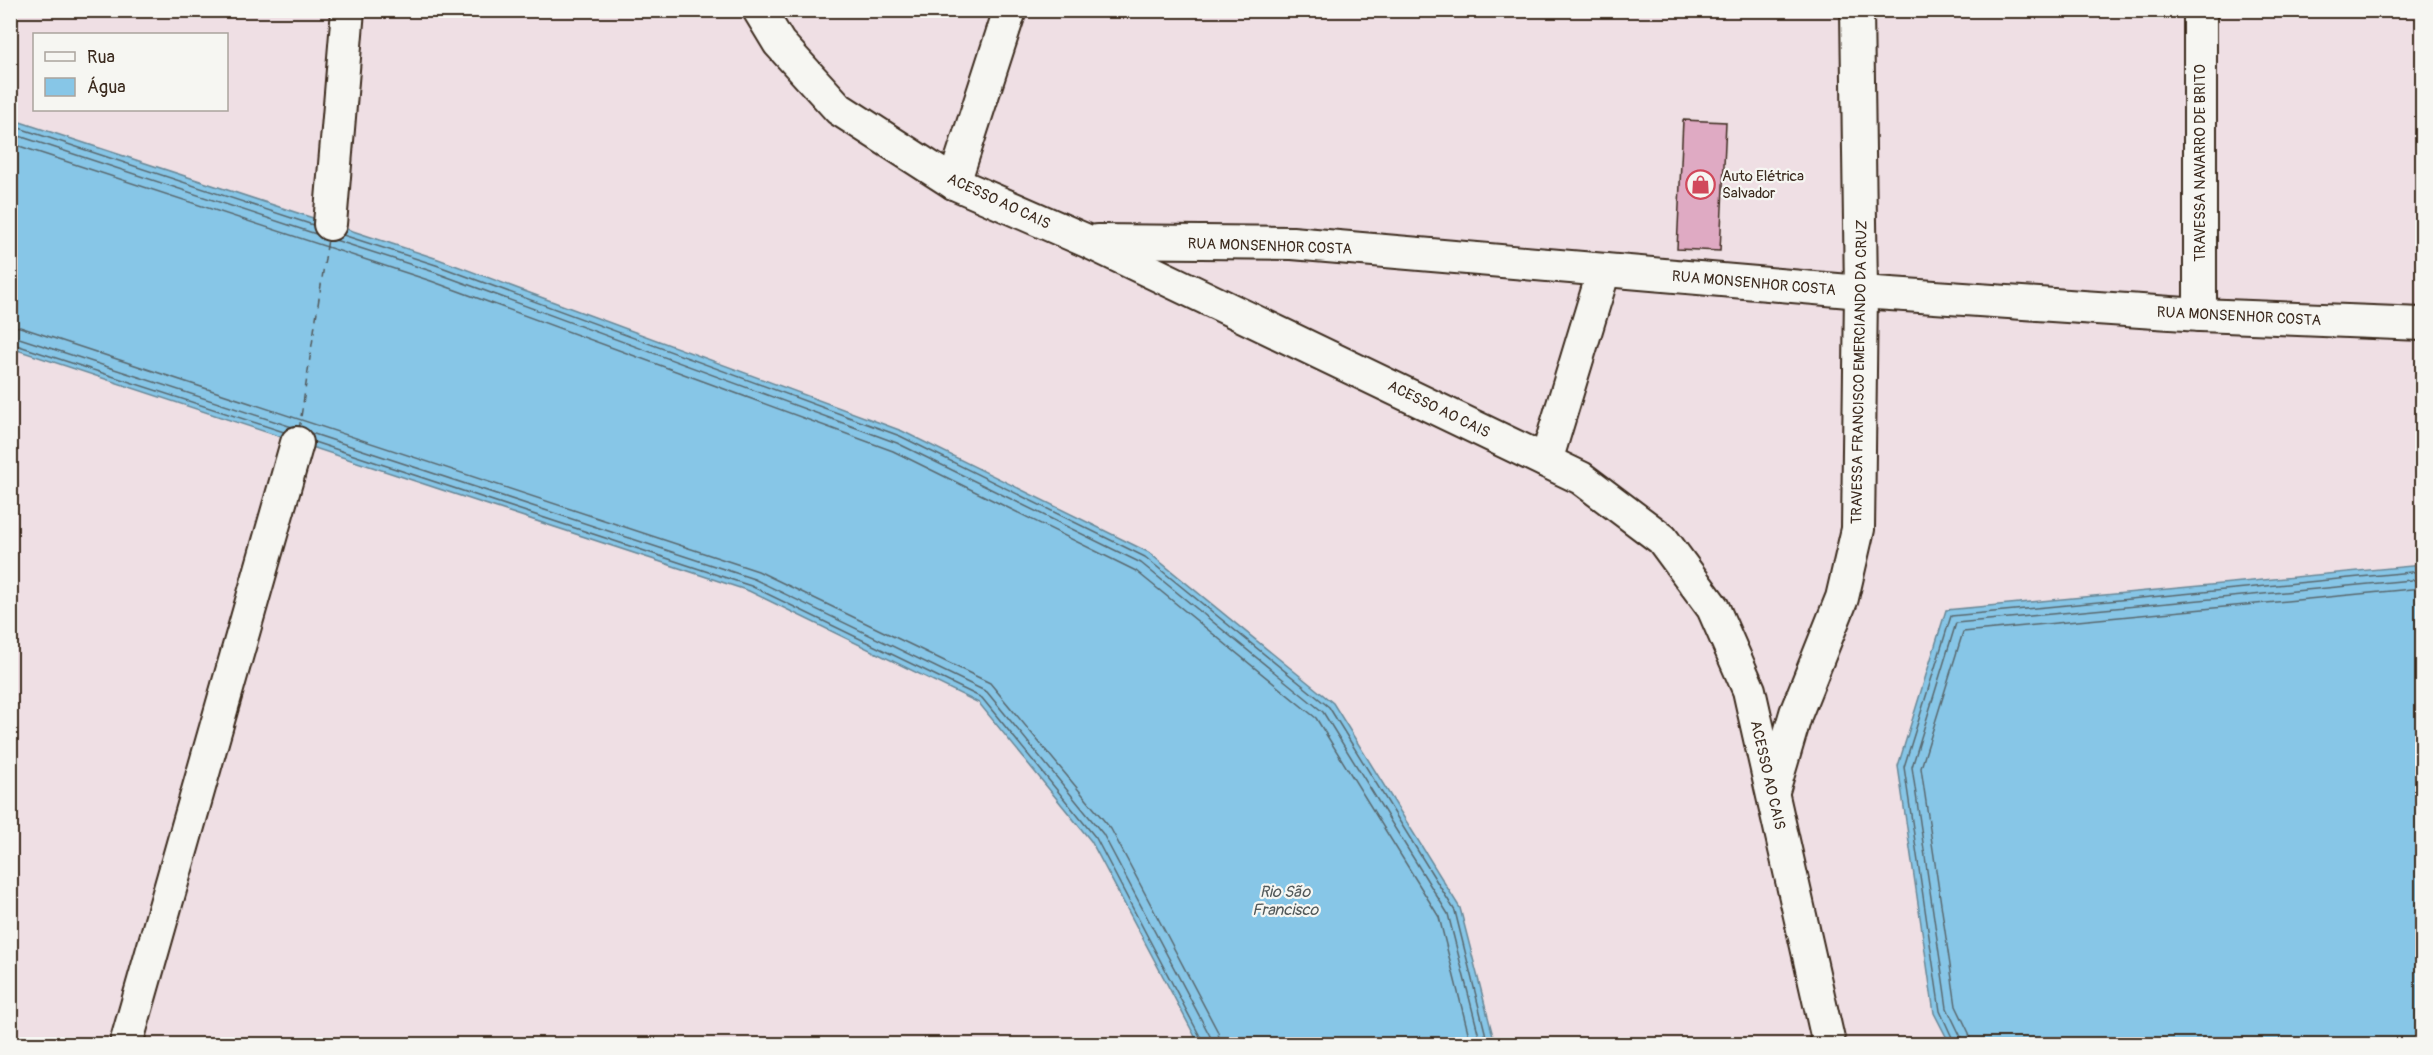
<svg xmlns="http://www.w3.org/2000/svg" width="2433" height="1055" font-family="Pangolin,sans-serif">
<rect width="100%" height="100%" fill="#efdfe4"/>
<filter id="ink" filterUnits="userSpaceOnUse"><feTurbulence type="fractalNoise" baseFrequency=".0167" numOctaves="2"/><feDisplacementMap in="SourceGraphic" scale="12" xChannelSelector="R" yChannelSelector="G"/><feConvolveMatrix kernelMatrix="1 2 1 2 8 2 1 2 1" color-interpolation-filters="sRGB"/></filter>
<g filter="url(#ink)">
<g fill="#87c6e7" stroke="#698897" stroke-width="1.5">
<polygon points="11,119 438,259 902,431 1148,552 1333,703 1460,908 1495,1044 1199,1044 1091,841 979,703 749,591 11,348"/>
<polygon points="2422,565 2422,1044 1950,1044 1934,1013 1898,766 1946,610"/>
</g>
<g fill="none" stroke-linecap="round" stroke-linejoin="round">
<g stroke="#59686e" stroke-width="1.5">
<polyline points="10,125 313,225"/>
<polyline points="10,133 316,234"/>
<polyline points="10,143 431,281 893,451 1136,571 1316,718 1439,917 1471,1044"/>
<polyline points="343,235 436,265 900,436 1145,557 1329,707 1455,911 1488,1044"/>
<polyline points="335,240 434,272 897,443 1141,563 1323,712 1448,914 1481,1044"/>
<polyline points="10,326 20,327 758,571 990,683 1111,829 1218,1032 1220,1044"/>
<polyline points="10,335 292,427"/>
<polyline points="10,343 284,432"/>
<polyline points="311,433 754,579 987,692 1103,834 1210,1036 1211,1044"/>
<polyline points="314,442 751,586 982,698 1096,838 1204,1044"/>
<polyline points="1955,1044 1940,1011 1904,767 1951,616 2422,571"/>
<polyline points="1962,1044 1961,1037 1947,1008 1912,767 1956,623 2422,579"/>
<polyline points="1971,1044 1969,1033 1956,1006 1921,768 1963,632 2422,588"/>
</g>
<polyline stroke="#52595a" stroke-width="1.5" stroke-dasharray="8 6" stroke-linecap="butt" points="299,430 328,239"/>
</g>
<polygon fill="#dfaac3" stroke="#3b2a1e" stroke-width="1.5" points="1683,120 1726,122 1720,251 1677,249"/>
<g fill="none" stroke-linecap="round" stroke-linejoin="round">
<defs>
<g id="minor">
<polyline points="759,10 779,43 839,109 954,183 1087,241 1581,478 1662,539 1713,608 1749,690 1829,1044"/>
<polyline points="954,183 1010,10"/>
<polyline points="330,224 348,10"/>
<polyline points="1097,241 1292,243 1861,292 2200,315 2422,324"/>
<polyline points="2200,315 2200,10"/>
<polyline points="1546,461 1604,270"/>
<polyline points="1773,791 1796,713 1842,598 1858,529 1861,292 1857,10"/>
<polyline points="126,1044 297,443"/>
</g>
</defs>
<use href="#minor" stroke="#3b2a1e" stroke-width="36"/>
<use href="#minor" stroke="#f6f6f2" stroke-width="32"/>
</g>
</g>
<defs>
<symbol id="shop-ring" viewBox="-11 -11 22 22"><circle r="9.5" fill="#f6f6f2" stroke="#d1495b" stroke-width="1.5"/><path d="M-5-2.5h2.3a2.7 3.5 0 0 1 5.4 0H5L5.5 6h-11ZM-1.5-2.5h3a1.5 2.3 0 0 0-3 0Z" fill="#d1495b"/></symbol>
</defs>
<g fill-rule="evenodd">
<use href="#shop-ring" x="1684" y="168" width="33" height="33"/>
</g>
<g text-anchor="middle" stroke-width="4.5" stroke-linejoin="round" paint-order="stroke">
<g font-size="15" fill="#3b2a1e" stroke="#f6f6f2">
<text transform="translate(2200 163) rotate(-90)" y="5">TRAVESSA NAVARRO DE BRITO</text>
<text transform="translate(999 201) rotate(25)" y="5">ACESSO AO CAIS</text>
<text transform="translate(1270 246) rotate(2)" y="5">RUA MONSENHOR COSTA</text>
<text transform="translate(1754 283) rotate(5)" y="5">RUA MONSENHOR COSTA</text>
<text transform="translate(2239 316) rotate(3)" y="5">RUA MONSENHOR COSTA</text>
<text transform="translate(1859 372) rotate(-89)" y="5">TRAVESSA FRANCISCO EMERCIANDO DA CRUZ</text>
<text transform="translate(1439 409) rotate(26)" y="5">ACESSO AO CAIS</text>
<text transform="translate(1768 775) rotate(77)" y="5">ACESSO AO CAIS</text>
</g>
<g font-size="15" fill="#3b2a1e" stroke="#f6f6f2" text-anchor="start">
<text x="1722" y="181">Auto Elétrica<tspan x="1722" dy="17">Salvador</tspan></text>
</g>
<g font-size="16" font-style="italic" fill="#52595a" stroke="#f6f6f2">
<text x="1285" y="897">Rio São<tspan x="1285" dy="18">Francisco</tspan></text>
</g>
</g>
<rect width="2433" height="1055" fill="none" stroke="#f6f6f2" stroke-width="36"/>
<rect x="18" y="18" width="2397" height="1019" fill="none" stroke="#3b2a1e" stroke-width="2" filter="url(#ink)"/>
<rect x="33" y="33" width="195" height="78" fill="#f6f6f2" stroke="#aba49d" stroke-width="1.5"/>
<rect x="45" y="52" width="30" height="9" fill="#f6f6f2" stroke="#aba49d" stroke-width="1.5"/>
<text x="87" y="63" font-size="18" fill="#3b2a1e">Rua</text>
<rect x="45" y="78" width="30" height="18" fill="#87c6e7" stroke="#aba49d" stroke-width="1.5"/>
<text x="87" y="93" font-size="18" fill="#3b2a1e">Água</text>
</svg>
